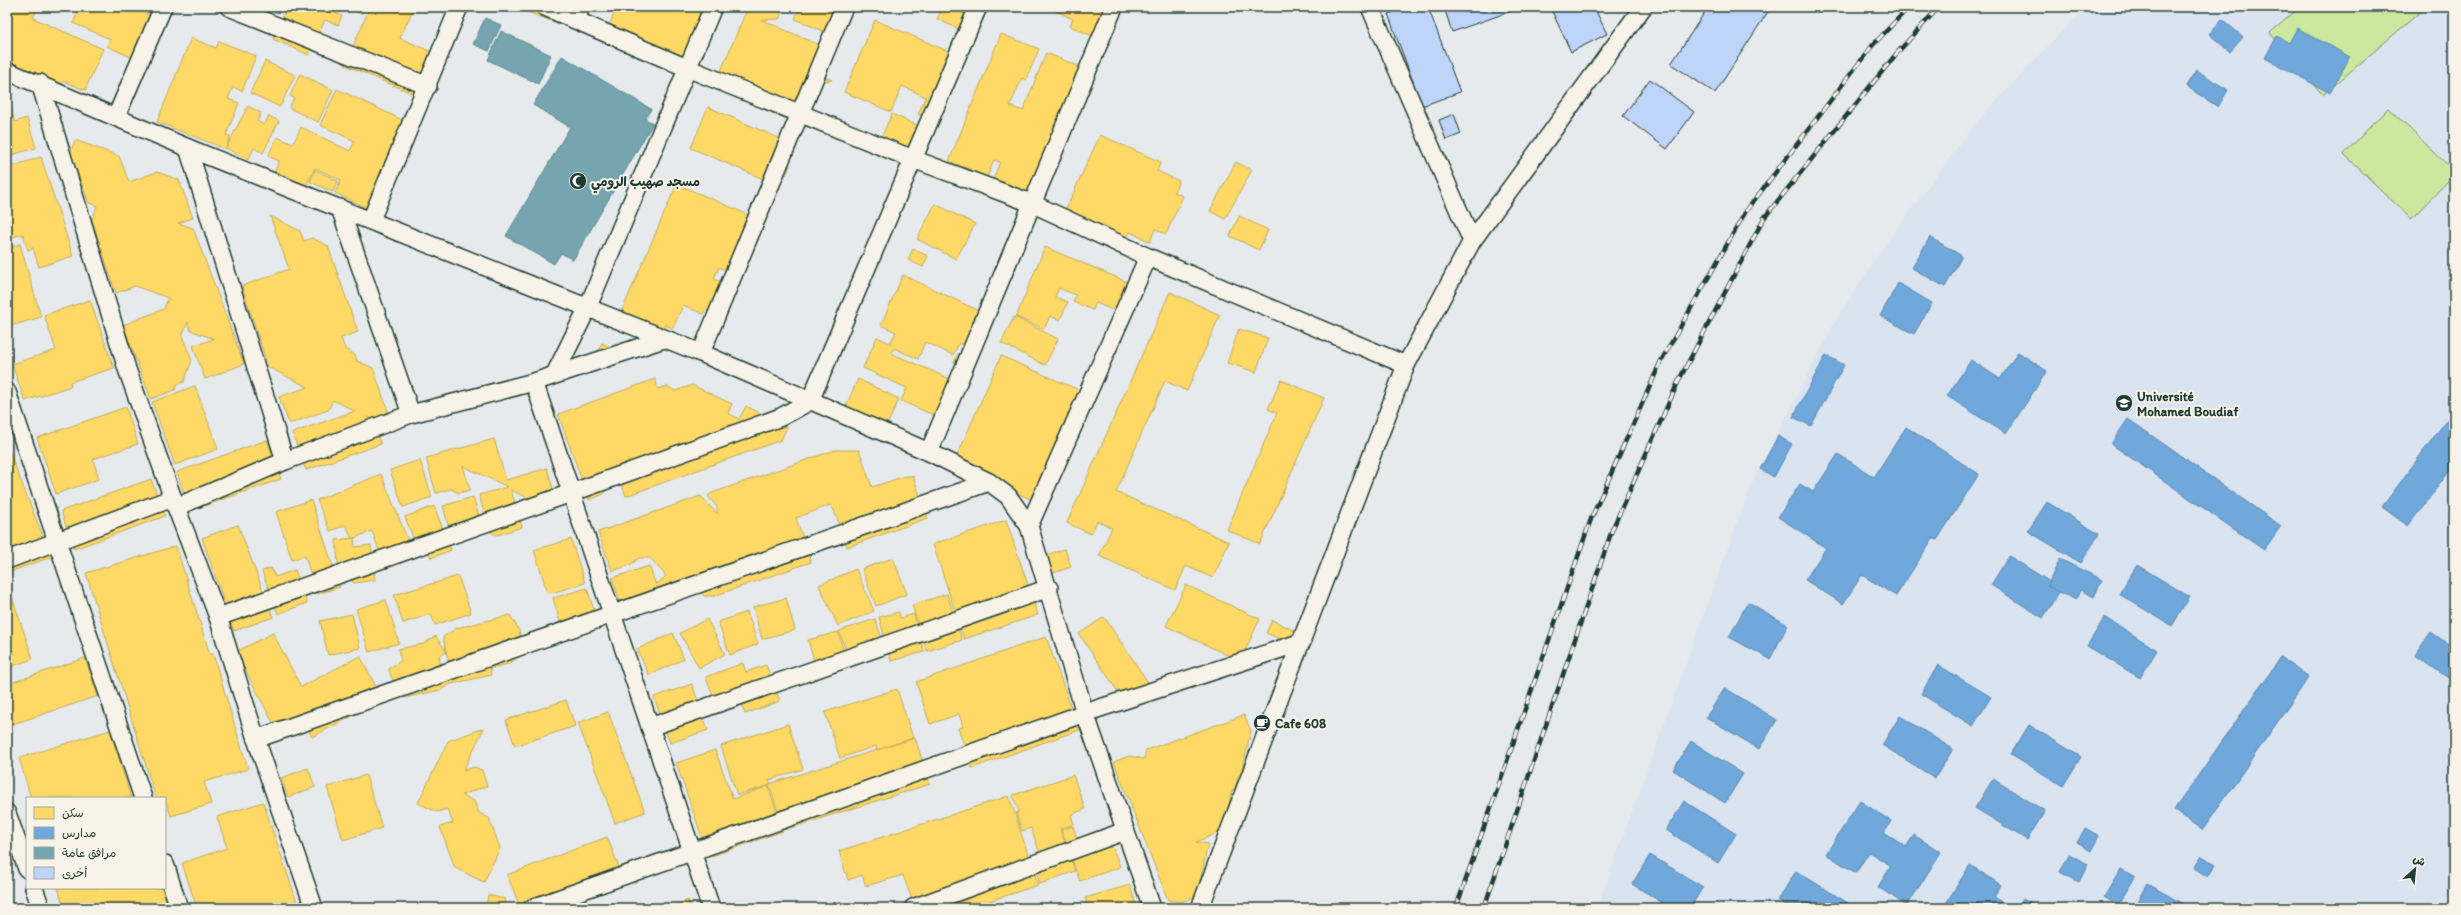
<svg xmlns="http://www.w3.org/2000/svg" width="2461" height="915" font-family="Itim,'Playpen Sans Arabic',sans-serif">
<rect width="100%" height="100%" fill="#e6eaed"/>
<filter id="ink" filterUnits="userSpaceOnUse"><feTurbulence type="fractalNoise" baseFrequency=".025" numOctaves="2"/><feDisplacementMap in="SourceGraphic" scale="8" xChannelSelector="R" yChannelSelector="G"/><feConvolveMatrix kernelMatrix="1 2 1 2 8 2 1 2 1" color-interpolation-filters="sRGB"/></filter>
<g filter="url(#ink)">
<polygon fill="#dae3f0" points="2088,7 2454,7 2454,908 1597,908 1750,487 1837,318 1882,249 1974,125 2065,28"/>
<g fill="#cce89f" stroke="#76926a">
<polygon points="2300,7 2426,7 2323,95 2270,33"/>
<polygon points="2388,108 2454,171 2454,175 2411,219 2344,154"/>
</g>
<g fill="#ffd966" stroke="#bcaa57">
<polygon points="7,7 38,7 33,18 103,49 85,90 63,81 60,87 7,63"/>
<polygon points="80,7 131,7 155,17 135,59 107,46 110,39 73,23"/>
<polygon points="287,7 323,7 342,16 338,25 325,20 309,55 273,39"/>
<polygon points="346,7 364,7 361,14"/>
<polygon points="370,7 414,7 400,38 434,53 416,95 345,65"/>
<polygon points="514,7 588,7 579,31"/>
<polygon points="617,7 716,7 688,73 604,37"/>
<polygon points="748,7 784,7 779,19 762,20 831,50 819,75 832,80 814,82 796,123 714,87"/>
<polygon points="800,7 832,7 849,14 839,38 795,19"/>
<polygon points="943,7 949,7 973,18 967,33 937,19"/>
<polygon points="1047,7 1117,7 1101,40 1070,26 1073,19"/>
<polygon points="875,20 964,58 937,123 918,114 926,97 902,86 891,112 844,92"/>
<polygon points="1001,34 1039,49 1026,80 1022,78 1010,106 1023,111 1046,53 1091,71 1033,214 987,195 1000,162 994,160 987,177 949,161"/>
<polygon points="191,38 216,48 219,41 256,56 242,91 233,87 228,99 239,103 226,135 230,136 226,149 157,122"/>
<polygon points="265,61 295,75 280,107 250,93"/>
<polygon points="300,74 333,90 318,122 289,108 294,98 290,96"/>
<polygon points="337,89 409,123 369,209 335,193 341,180 315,168 306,186 275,171 279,161 268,156 277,137 293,144 301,127 350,151 355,141 320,125"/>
<polygon points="9,103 15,122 27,118 36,148 7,156 7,104"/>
<polygon points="248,106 261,113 257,121 264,125 269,116 279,121 263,153 254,148 248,160 226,148"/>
<polygon points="708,107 797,146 791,159 778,153 776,159 790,166 786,175 773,170 768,181 691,148"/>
<polygon points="892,114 934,133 916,172 874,153"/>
<polygon points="1100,135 1161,162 1157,171 1179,181 1174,192 1183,196 1166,234 1155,229 1150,242 1130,232 1122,248 1061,220"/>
<polygon points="75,140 119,156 129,182 157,172 179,180 193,218 178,223 193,228 244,364 205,379 193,346 214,339 190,330 188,322 182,336 192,360 184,382 177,384 175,390 151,399 123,325 164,309 168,298 135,286 116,293 92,220 97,206 89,203 70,153"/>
<polygon points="41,157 73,256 39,267 33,248 28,250 23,234 7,239 7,208 10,208 7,198 7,168"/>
<polygon points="1236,162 1252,170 1225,219 1210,211"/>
<polygon points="315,170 338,181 333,192 310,182"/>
<polygon points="677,184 765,222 741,277 719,267 714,279 735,288 723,317 705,310 703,314 683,305 673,328 665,325 658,340 617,322"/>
<polygon points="935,204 975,224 956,259 917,239"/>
<polygon points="270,216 300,231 304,241 312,238 328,246 358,332 341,338 345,349 355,355 357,361 373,368 395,431 368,417 381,444 306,470 292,433 355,411 333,400 328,410 289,424 279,397 308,387 268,367 242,286 289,269"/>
<polygon points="1239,216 1268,230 1259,250 1230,236"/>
<polygon points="20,244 41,317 7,327 7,248"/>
<polygon points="1045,247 1132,284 1120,313 1096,303 1093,310 1073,302 1076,295 1059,288 1055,297 1068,302 1060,320 1050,316 1044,329 1016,317"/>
<polygon points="913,249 928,256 923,267 908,260"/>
<polygon points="903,275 992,317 977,352 959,343 953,355 925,342 918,359 894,348 891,353 961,384 945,420 901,401 907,388 863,368 877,337 890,343 896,332 881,325"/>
<polygon points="1170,292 1220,315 1187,391 1165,381 1116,492 1229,542 1213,578 1186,566 1175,590 1099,556 1112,528 1097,521 1091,534 1067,523"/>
<polygon points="90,300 114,368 70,382 71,386 25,401 12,364 56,350 44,315"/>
<polygon points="1014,317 1058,339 1045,365 1001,343"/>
<polygon points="1239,329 1268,338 1256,372 1227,363"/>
<polygon points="602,343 618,351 611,366 595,358"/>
<polygon points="958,354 970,359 965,368 954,362"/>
<polygon points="1001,356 1090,395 1042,504 953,465"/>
<polygon points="655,379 658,389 666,386 676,391 692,385 732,404 728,413 739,419 746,406 787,427 781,440 626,496 616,469 604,494 589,500 558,414"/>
<polygon points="858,379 899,399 882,436 841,417"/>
<polygon points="1281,380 1324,398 1260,544 1227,530 1277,413 1268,409"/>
<polygon points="195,386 218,449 175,465 152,402"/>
<polygon points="126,407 138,444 93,459 99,479 56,494 37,438"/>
<polygon points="494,439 506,480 547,468 556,499 551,509 511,490 522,527 497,535 489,531 479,495 508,487 463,466 470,490 459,493 451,489 436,493 426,458"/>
<polygon points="267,440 281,479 190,511 177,472"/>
<polygon points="7,446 51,557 7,573"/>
<polygon points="835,450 859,450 872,487 905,476 913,476 928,518 847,547 834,510 830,505 796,518 811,562 714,596 704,596 697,588 625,615 612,578 649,566 656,585 666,576 650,558 639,558 630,565 612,571 598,532 701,496 717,514 717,507 708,496 712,493"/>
<polygon points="420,460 432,497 403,507 390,470"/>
<polygon points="381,474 409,543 414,540 405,517 434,506 451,550 431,558 429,552 386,569 372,531 352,539 346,525 330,531 317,500"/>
<polygon points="151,479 165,516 74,549 61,511"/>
<polygon points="473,497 483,529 452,538 443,506"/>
<polygon points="311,500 340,587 317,594 305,556 292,560 276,512"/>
<polygon points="1006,520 1038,615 964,639 933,544"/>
<polygon points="238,525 273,617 234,631 202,538"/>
<polygon points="354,538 355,547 371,545 375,580 353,583 352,573 339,574 336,540"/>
<polygon points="571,539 585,583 548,594 534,550"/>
<polygon points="176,546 210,655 213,654 248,769 204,782 211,804 171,816 165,798 156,798 86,573"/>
<polygon points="1065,549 1071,567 1053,573 1046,555"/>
<polygon points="893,558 907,594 876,606 862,569"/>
<polygon points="271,568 275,577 295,570 307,603 278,614 262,571"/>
<polygon points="856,569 874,611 838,626 819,585"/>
<polygon points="458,576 471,613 435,625 431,614 403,623 394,595"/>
<polygon points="1186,585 1260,619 1240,661 1166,626"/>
<polygon points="587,588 598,623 563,633 553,598"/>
<polygon points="947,594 962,640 927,651 912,605"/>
<polygon points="12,597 33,659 7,668 7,599"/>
<polygon points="786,598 795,630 762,639 753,607"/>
<polygon points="386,600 399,643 369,652 356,609"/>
<polygon points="747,612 758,644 730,655 718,622"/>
<polygon points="899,612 900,618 914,614 924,652 891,661 879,617"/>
<polygon points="352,614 360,648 328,655 320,621"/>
<polygon points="510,615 519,630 524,654 508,664 490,668 491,675 451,684 440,690 404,698 390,674 389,668 401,661 398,649 423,644 436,636 446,652 439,656 443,677 451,672 443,637 457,628"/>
<polygon points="1104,617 1148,682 1123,699 1079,634"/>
<polygon points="707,619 725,654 699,668 680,633"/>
<polygon points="875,619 887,653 851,665 839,631"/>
<polygon points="1272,620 1295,631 1289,643 1266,633"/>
<polygon points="838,632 848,667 819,678 808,640"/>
<polygon points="273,633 301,687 360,656 383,700 312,737 307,727 282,740 236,652"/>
<polygon points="673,633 684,659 649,675 637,649"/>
<polygon points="1046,637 1079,730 972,768 958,728 963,727 959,714 930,724 916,682"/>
<polygon points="85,658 98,696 7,726 7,684"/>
<polygon points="743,663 746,672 766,665 780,701 745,714 738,695 716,704 706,677"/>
<polygon points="692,684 708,730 670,743 654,697"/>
<polygon points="897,689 913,738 877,750 876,746 840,758 825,712"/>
<polygon points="566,700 575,726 515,746 506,720"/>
<polygon points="608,712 645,812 615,823 578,723"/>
<polygon points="1244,715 1251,731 1241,774 1238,776 1235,789 1232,790 1223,831 1196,842 1208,844 1197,896 1180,902 1168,900 1114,762 1129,756 1144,759 1146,750"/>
<polygon points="788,724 803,769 769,780 771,785 737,795 721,746"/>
<polygon points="484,728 463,771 474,767 482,770 487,786 462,795 474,801 479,813 489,818 500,848 484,882 455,868 440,827 453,823 447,809 437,812 418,803 448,741"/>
<polygon points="110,730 131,798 31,798 19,758"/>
<polygon points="915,738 930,784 784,830 769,784"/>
<polygon points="715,750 733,799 768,786 783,831 709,857 676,763"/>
<polygon points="308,768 315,787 288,797 281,778"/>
<polygon points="366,775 382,828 343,840 327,787"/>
<polygon points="1073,775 1085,809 1071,815 1074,824 1060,829 1075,871 1040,884 1031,858 1040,854 1031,828 1022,831 1016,813 1019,812 1013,795"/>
<polygon points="1009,796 1038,885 969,908 915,908 903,875 866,886 862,875 848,880 839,851"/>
<polygon points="263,802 299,908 197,908 182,863 227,848 217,817"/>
<polygon points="1073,826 1077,839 1105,828 1120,867 1080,881 1061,830"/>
<polygon points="607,837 619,867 519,904 507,875"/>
<polygon points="1130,885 1137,908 1088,908 1085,898"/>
<polygon points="58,888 162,888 168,908 64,908"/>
<polygon points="488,895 505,899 504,908 486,907"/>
<polygon points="688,900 691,908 669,908"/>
<polygon points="845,903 847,908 831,908"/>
</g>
<g fill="#6fa8dc" stroke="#5788aa">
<polygon points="2222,19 2243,37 2230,52 2209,34"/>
<polygon points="2297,28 2350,57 2330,93 2265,58 2277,36 2289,43"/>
<polygon points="2196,70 2228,90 2218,107 2186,86"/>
<polygon points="1930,237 1962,256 1945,287 1912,268"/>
<polygon points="1898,283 1932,303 1914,334 1880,316"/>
<polygon points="2018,352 2047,371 2006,434 1947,396 1971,360 2000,379"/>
<polygon points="1826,355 1844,365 1811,426 1793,417"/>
<polygon points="2454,410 2454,465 2408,526 2382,507"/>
<polygon points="2128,419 2281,526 2264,550 2111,444"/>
<polygon points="1906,427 1979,474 1937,540 1933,538 1896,596 1862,575 1843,604 1805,580 1826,548 1778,517 1800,484 1813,492 1838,454 1874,477"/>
<polygon points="1778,436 1792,444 1774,477 1760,469"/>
<polygon points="2047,502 2099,534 2081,563 2028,531"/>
<polygon points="2009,556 2061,589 2043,618 1991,585"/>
<polygon points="2060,559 2102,580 2094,597 2080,590 2076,600 2047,586"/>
<polygon points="2137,565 2190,597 2172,626 2119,594"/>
<polygon points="1748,602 1788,625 1770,659 1729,637"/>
<polygon points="2105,617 2157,650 2140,678 2087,646"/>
<polygon points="2431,632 2454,648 2454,682 2415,655"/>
<polygon points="2281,657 2309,677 2202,830 2174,810"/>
<polygon points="1938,665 1991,697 1973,726 1921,694"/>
<polygon points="1725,688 1777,720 1759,749 1706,717"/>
<polygon points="1900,716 1953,749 1935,778 1882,745"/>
<polygon points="2029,725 2081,757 2063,786 2011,754"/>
<polygon points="1691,741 1743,774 1725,803 1673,770"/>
<polygon points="1993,779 2045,811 2027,840 1975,808"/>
<polygon points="1684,801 1736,834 1718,863 1666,830"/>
<polygon points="1860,801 1891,821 1884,833 1906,847 1914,835 1941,852 1907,906 1878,887 1891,866 1869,852 1856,873 1826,854"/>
<polygon points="2085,828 2099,836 2091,851 2077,843"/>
<polygon points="2069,854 2088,864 2079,882 2060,872"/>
<polygon points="1650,855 1703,887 1690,908 1671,908 1632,884"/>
<polygon points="2202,856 2216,864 2208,877 2194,868"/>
<polygon points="1970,865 2001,885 1994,897 2011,908 1943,908"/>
<polygon points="2121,869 2135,877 2118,905 2104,897"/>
<polygon points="1796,871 1848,903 1846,908 1791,908 1778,900"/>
<polygon points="2148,884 2183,904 2181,908 2146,908 2137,903"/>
<polygon points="2023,899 2038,908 2018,908"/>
</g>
<g fill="#76a5af" stroke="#5c868a">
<polygon points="485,18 501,25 489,51 473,44"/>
<polygon points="501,31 551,55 538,84 488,60"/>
<polygon points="562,56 651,109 645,119 653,123 573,260 561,253 554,264 506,236 570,127 533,105"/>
</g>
<g fill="#bed4f8" stroke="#1f3d34">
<polygon points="1408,7 1428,7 1460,92 1422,106 1388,14"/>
<polygon points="1444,7 1523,7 1452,32"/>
<polygon points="1550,7 1594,7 1607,34 1571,52"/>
<polygon points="1708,7 1771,7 1715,93 1671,64"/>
<polygon points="1650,79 1694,112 1667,149 1623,116"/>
<polygon points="1454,114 1461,134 1446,140 1439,120"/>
</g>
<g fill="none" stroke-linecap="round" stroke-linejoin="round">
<defs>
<g id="street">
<polyline points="229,7 428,86"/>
<polyline points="545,7 687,68 913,159 1031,203 1148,257 1406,365"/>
<polyline points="1370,7 1472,241"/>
<polyline points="576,20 581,7"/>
<polyline points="7,71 188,148 701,353 929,452 989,482 1008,496 1029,526 1085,713 1152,908"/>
<polyline points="40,83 127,369 176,507 218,617 256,739 314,908"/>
<polyline points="116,117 163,7"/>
<polyline points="188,148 285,461"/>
<polyline points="371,220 459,7"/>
<polyline points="701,353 844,7"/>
<polyline points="555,374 587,309 713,7"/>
<polyline points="534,382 711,908"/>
<polyline points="7,392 143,798"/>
<polyline points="411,414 534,382 664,339"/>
<polyline points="929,452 1114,7"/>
<polyline points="176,507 285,461 411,414 340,208"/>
<polyline points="1029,526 1148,257"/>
<polyline points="7,560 173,498"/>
<polyline points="218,617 571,493 781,417 810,401 978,7"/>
<polyline points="650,727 1049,588"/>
<polyline points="256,739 989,482"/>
<polyline points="7,813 27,869"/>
<polyline points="165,864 179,908"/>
<polyline points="34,888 41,908"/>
<polyline points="532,908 1085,713 1302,642"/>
<polyline points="913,908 1125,831"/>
<polyline points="1200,908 1406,365 1472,241 1643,7"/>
</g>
</defs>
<use href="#street" stroke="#1f3d34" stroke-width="20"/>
<use href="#street" stroke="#f7f3e8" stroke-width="17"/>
<defs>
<g id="rail">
<polyline points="1456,908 1591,519 1661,361 1746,211 1872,46 1909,7"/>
<polyline points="1484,908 1612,530 1679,380 1764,218 1897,53 1939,7"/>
</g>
</defs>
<use href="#rail" stroke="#1f3d34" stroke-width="4.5"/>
<use href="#rail" stroke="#f7f3e8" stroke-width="3" stroke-dasharray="9" stroke-linecap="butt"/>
</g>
</g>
<defs>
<symbol id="mosque-disc" viewBox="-11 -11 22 22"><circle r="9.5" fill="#1f3d34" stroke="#f7f3e8"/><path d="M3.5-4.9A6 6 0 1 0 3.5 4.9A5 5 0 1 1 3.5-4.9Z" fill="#fff"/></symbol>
<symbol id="university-disc" viewBox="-11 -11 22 22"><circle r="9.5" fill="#1f3d34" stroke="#f7f3e8"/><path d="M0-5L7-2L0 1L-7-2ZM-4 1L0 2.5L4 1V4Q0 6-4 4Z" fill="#fff"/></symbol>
<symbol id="cafe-disc" viewBox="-11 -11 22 22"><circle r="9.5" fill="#1f3d34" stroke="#f7f3e8"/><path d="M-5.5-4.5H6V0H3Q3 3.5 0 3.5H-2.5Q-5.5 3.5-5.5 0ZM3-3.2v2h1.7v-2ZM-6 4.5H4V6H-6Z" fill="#fff"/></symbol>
</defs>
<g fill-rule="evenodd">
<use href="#mosque-disc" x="568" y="171" width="20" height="20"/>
<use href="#university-disc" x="2114" y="393" width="20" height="20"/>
<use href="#cafe-disc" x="1252" y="713" width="20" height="20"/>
</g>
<g text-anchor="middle" stroke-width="4" stroke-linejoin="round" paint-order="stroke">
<g font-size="13" font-weight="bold" fill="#1f3d34" stroke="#f7f3e8" text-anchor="start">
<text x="591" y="186">مسجد صهيب الرومي</text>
<text x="2137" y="401">Université<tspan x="2137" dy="15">Mohamed Boudiaf</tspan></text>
<text x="1275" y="728">Cafe 608</text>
</g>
</g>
<rect width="2461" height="915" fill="none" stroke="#f7f3e8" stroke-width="24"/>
<rect x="12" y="12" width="2437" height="891" fill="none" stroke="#1f3d34" stroke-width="1.5" filter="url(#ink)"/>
<rect x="26" y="797" width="140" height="92" fill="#f7f3e8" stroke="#a1aaa0"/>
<rect x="34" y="807" width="20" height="12" fill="#ffd966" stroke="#a1aaa0"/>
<text x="62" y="817" font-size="12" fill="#1f3d34">سكن</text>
<rect x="34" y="827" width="20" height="12" fill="#6fa8dc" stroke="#a1aaa0"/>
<text x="62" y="837" font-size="12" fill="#1f3d34">مدارس</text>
<rect x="34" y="847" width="20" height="12" fill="#76a5af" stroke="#a1aaa0"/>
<text x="62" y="857" font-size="12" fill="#1f3d34">مرافق عامة</text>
<rect x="34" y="867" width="20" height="12" fill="#bed4f8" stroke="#a1aaa0"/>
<text x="62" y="877" font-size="12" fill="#1f3d34">أخرى</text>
<g transform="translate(2415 869) rotate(27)" stroke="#f7f3e8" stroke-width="3" paint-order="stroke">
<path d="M0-3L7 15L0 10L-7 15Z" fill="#1f3d34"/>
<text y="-6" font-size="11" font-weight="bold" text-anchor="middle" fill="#1f3d34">ش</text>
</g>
</svg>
